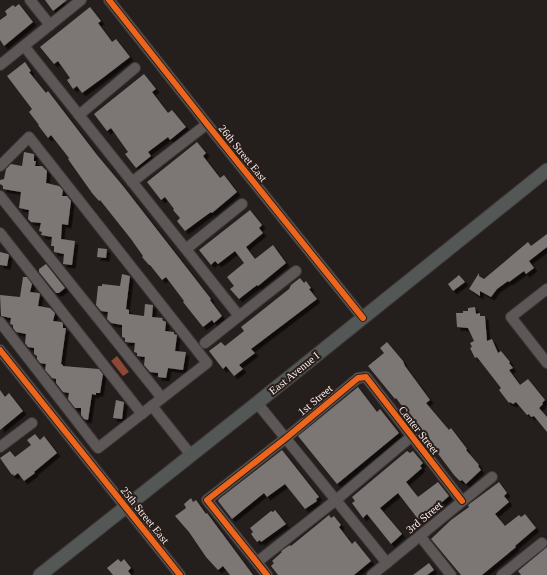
<svg xmlns="http://www.w3.org/2000/svg" width="547" height="575" font-family="'Times New Roman',serif">
<defs>
<filter id="shadow"><feDropShadow dx="3.5" dy="3.5" stdDeviation="0" flood-color="#0009"/></filter>
</defs>
<rect width="100%" height="100%" fill="#241e1c"/>
<polygon fill="#8c4835" points="117,356 129,372 123,376 111,361"/>
<g fill="#7b7674" filter="url(#shadow)">
<polygon points="45,0 67,0 53,11"/>
<polygon points="19,4 33,22 4,46 0,40 0,20 7,15 5,11 13,5 15,7"/>
<polygon points="90,7 101,21 98,23 110,39 112,42 116,39 130,57 104,77 82,93 77,86 73,89 67,80 70,78 58,61 54,64 40,47"/>
<polygon points="25,62 31,71 29,72 46,93 48,91 97,155 123,186 211,299 210,300 222,316 214,323 212,320 203,327 183,302 184,301 166,277 162,280 150,265 149,265 142,257 143,256 131,239 100,200 99,201 92,193 68,159 69,158 51,135 48,138 41,129 38,125 39,125 29,112 32,109 7,76"/>
<polygon points="144,74 156,89 152,92 168,113 172,110 186,127 170,140 168,137 148,152 151,156 136,168 125,154 128,152 111,128 107,131 94,114"/>
<polygon points="197,142 206,153 203,156 220,178 224,175 237,192 212,213 211,212 204,217 185,231 177,221 180,218 173,210 174,209 165,197 161,200 147,182"/>
<polygon points="24,152 34,154 34,161 36,161 35,166 42,166 47,171 46,183 59,186 63,190 62,196 67,196 71,201 68,225 62,224 61,239 75,241 72,265 63,264 64,254 54,252 54,246 51,246 52,237 41,235 42,232 39,231 41,223 31,222 28,219 29,210 19,208 21,192 3,189 3,186 0,184 0,180 4,179 6,169 11,164 22,166"/>
<polygon points="250,210 262,225 259,228 263,233 246,247 255,259 273,245 286,263 258,286 257,285 239,299 230,289 234,286 227,277 244,263 235,251 218,264 215,261 211,265 199,250"/>
<polygon points="547,234 547,247 529,261 534,268 526,274 524,271 509,282 508,281 497,289 491,297 480,291 480,296 469,289 479,273 479,276 484,279 528,242 531,246"/>
<polygon points="98,248 107,249 106,258 97,257"/>
<polygon points="0,252 8,254 9,255 7,266 0,265"/>
<polygon points="46,264 65,288 59,293 56,293 39,272 39,269"/>
<polygon points="122,274 130,276 126,309 129,310 129,314 144,316 145,304 153,305 152,317 163,318 162,320 166,322 165,331 174,332 174,334 177,335 175,351 186,352 183,370 168,368 166,378 158,377 158,373 150,372 144,365 145,357 137,356 137,353 134,352 135,343 125,342 125,338 122,337 122,325 111,323 107,319 108,312 101,311 96,305 98,286 102,286 102,284 120,286"/>
<polygon points="459,275 465,282 453,291 448,284"/>
<polygon points="23,277 27,277 32,284 30,292 39,293 40,294 38,306 50,308 55,313 53,321 62,322 63,324 63,328 66,328 61,364 63,365 63,366 99,369 103,374 100,393 96,393 96,395 92,394 88,420 84,419 81,415 81,408 75,408 68,399 69,393 63,392 56,383 56,379 52,378 45,370 46,364 40,363 37,359 37,356 34,354 34,348 28,347 25,343 26,334 16,332 13,328 13,325 10,324 11,318 1,316 0,295 20,297"/>
<polygon points="300,278 304,283 306,281 311,288 309,289 317,299 251,349 255,353 239,365 243,369 234,376 226,366 223,369 209,351 221,342 225,346 244,331 241,327 289,289 291,285"/>
<polygon points="475,307 476,314 480,313 480,316 485,316 487,341 492,339 498,353 501,351 510,362 509,363 513,368 509,370 520,385 528,379 545,400 542,403 543,404 539,408 547,417 547,432 534,416 531,417 529,414 527,415 516,402 513,404 510,402 509,403 499,390 501,388 477,357 475,358 470,348 472,347 470,343 474,341 468,328 457,327 456,313 463,313 463,311 468,311 468,308"/>
<polygon points="387,342 403,361 405,366 430,400 426,403 449,430 451,428 467,449 466,450 479,465 478,466 481,470 466,484 462,480 460,481 454,475 396,398 395,399 368,366 384,353 380,348"/>
<polygon points="358,387 377,412 380,409 399,433 337,484 298,436"/>
<polygon points="0,390 5,397 9,393 23,411 0,430"/>
<polygon points="116,400 124,402 122,419 113,418"/>
<polygon points="35,434 40,440 44,436 57,453 34,472 35,473 24,481 18,473 14,476 13,474 12,475 0,458 10,451 15,457 31,445 27,440"/>
<polygon points="282,450 319,497 316,499 317,501 305,509 285,484 267,497 264,493 232,519 218,501 219,499"/>
<polygon points="407,451 410,453 413,451 423,463 420,466 422,468 406,482 418,497 438,482 449,496 423,519 422,517 418,519 398,493 380,508 402,534 391,544 367,514 363,518 352,503 355,501 352,497"/>
<polygon points="499,482 507,493 504,496 509,502 495,514 505,526 519,515 521,517 525,514 536,528 515,546 516,547 482,575 461,575 431,539 451,520 469,507 468,505"/>
<polygon points="191,498 193,502 196,500 206,514 207,513 253,575 230,575 223,566 218,570 206,557 189,532 175,516 186,508 184,504"/>
<polygon points="275,510 286,524 261,542 260,540 257,542 251,534 253,532 250,528 271,511 273,512"/>
<polygon points="329,515 331,518 334,516 341,525 339,527 352,544 355,541 371,561 354,575 278,575 271,566 274,563 272,561 282,552 281,551 290,545 291,546"/>
<polygon points="547,547 547,575 521,575 518,571"/>
<polygon points="118,559 121,562 124,559 131,568 128,571 131,575 113,575 107,568"/>
<polygon points="429,563 434,570 427,575 413,575"/>
</g>
<g fill="none" stroke-linecap="round" stroke-linejoin="round">
<defs>
<g id="minor">
<polyline points="30,0 50,25"/>
<polyline points="109,0 207,124 363,318"/>
<polyline points="24,46 239,316"/>
<polyline points="0,65 81,0"/>
<polyline points="79,115 135,68"/>
<polyline points="0,166 29,137 207,363 98,448 0,322"/>
<polyline points="132,182 207,124"/>
<polyline points="0,196 162,398"/>
<polyline points="0,233 142,414"/>
<polyline points="186,249 242,204"/>
<polyline points="547,289 511,317 547,363"/>
<polyline points="205,343 296,271"/>
<polyline points="0,350 180,575"/>
<polyline points="257,403 387,563"/>
<polyline points="152,406 191,455"/>
<polyline points="0,447 32,423"/>
<polyline points="420,536 451,575"/>
<polyline points="257,562 336,500 412,436"/>
<polyline points="267,575 207,500 286,438 358,378 366,377 462,501"/>
<polyline points="372,575 492,477"/>
<polyline points="502,575 542,543"/>
</g>
<polyline id="major" points="40,575 257,403 547,170"/>
</defs>
<use href="#minor" stroke="#3f3a39" stroke-width="12"/>
<use href="#major" stroke="#3f3a39" stroke-width="15"/>
<use href="#minor" stroke="#5d5857" stroke-width="10"/>
<use href="#major" stroke="#535756" stroke-width="13"/>
<defs>
<g id="cycleway">
<polyline points="109,0 207,124 363,318"/>
<polyline points="0,350 180,575"/>
<polyline points="267,575 207,500 286,438 358,378 366,377 462,501"/>
</g>
</defs>
<use href="#cycleway" stroke="#281d19" stroke-width="8"/>
<use href="#cycleway" stroke="#eb651d" stroke-width="6"/>
</g>
<g text-anchor="middle" stroke-width="4" stroke-linejoin="round" paint-order="stroke">
<g font-size="11" fill="#f5edeb" stroke="#281d19">
<text transform="translate(243 153) rotate(51)" y="4">26th Street East</text>
<text transform="translate(294 373) rotate(-39)" y="4">East Avenue I</text>
<text transform="translate(315 400) rotate(-40)" y="4">1st Street</text>
<text transform="translate(419 430) rotate(52)" y="4">Center Street</text>
<text transform="translate(145 515) rotate(51)" y="4">25th Street East</text>
<text transform="translate(424 517) rotate(-40)" y="4">3rd Street</text>
</g>
</g>
</svg>
